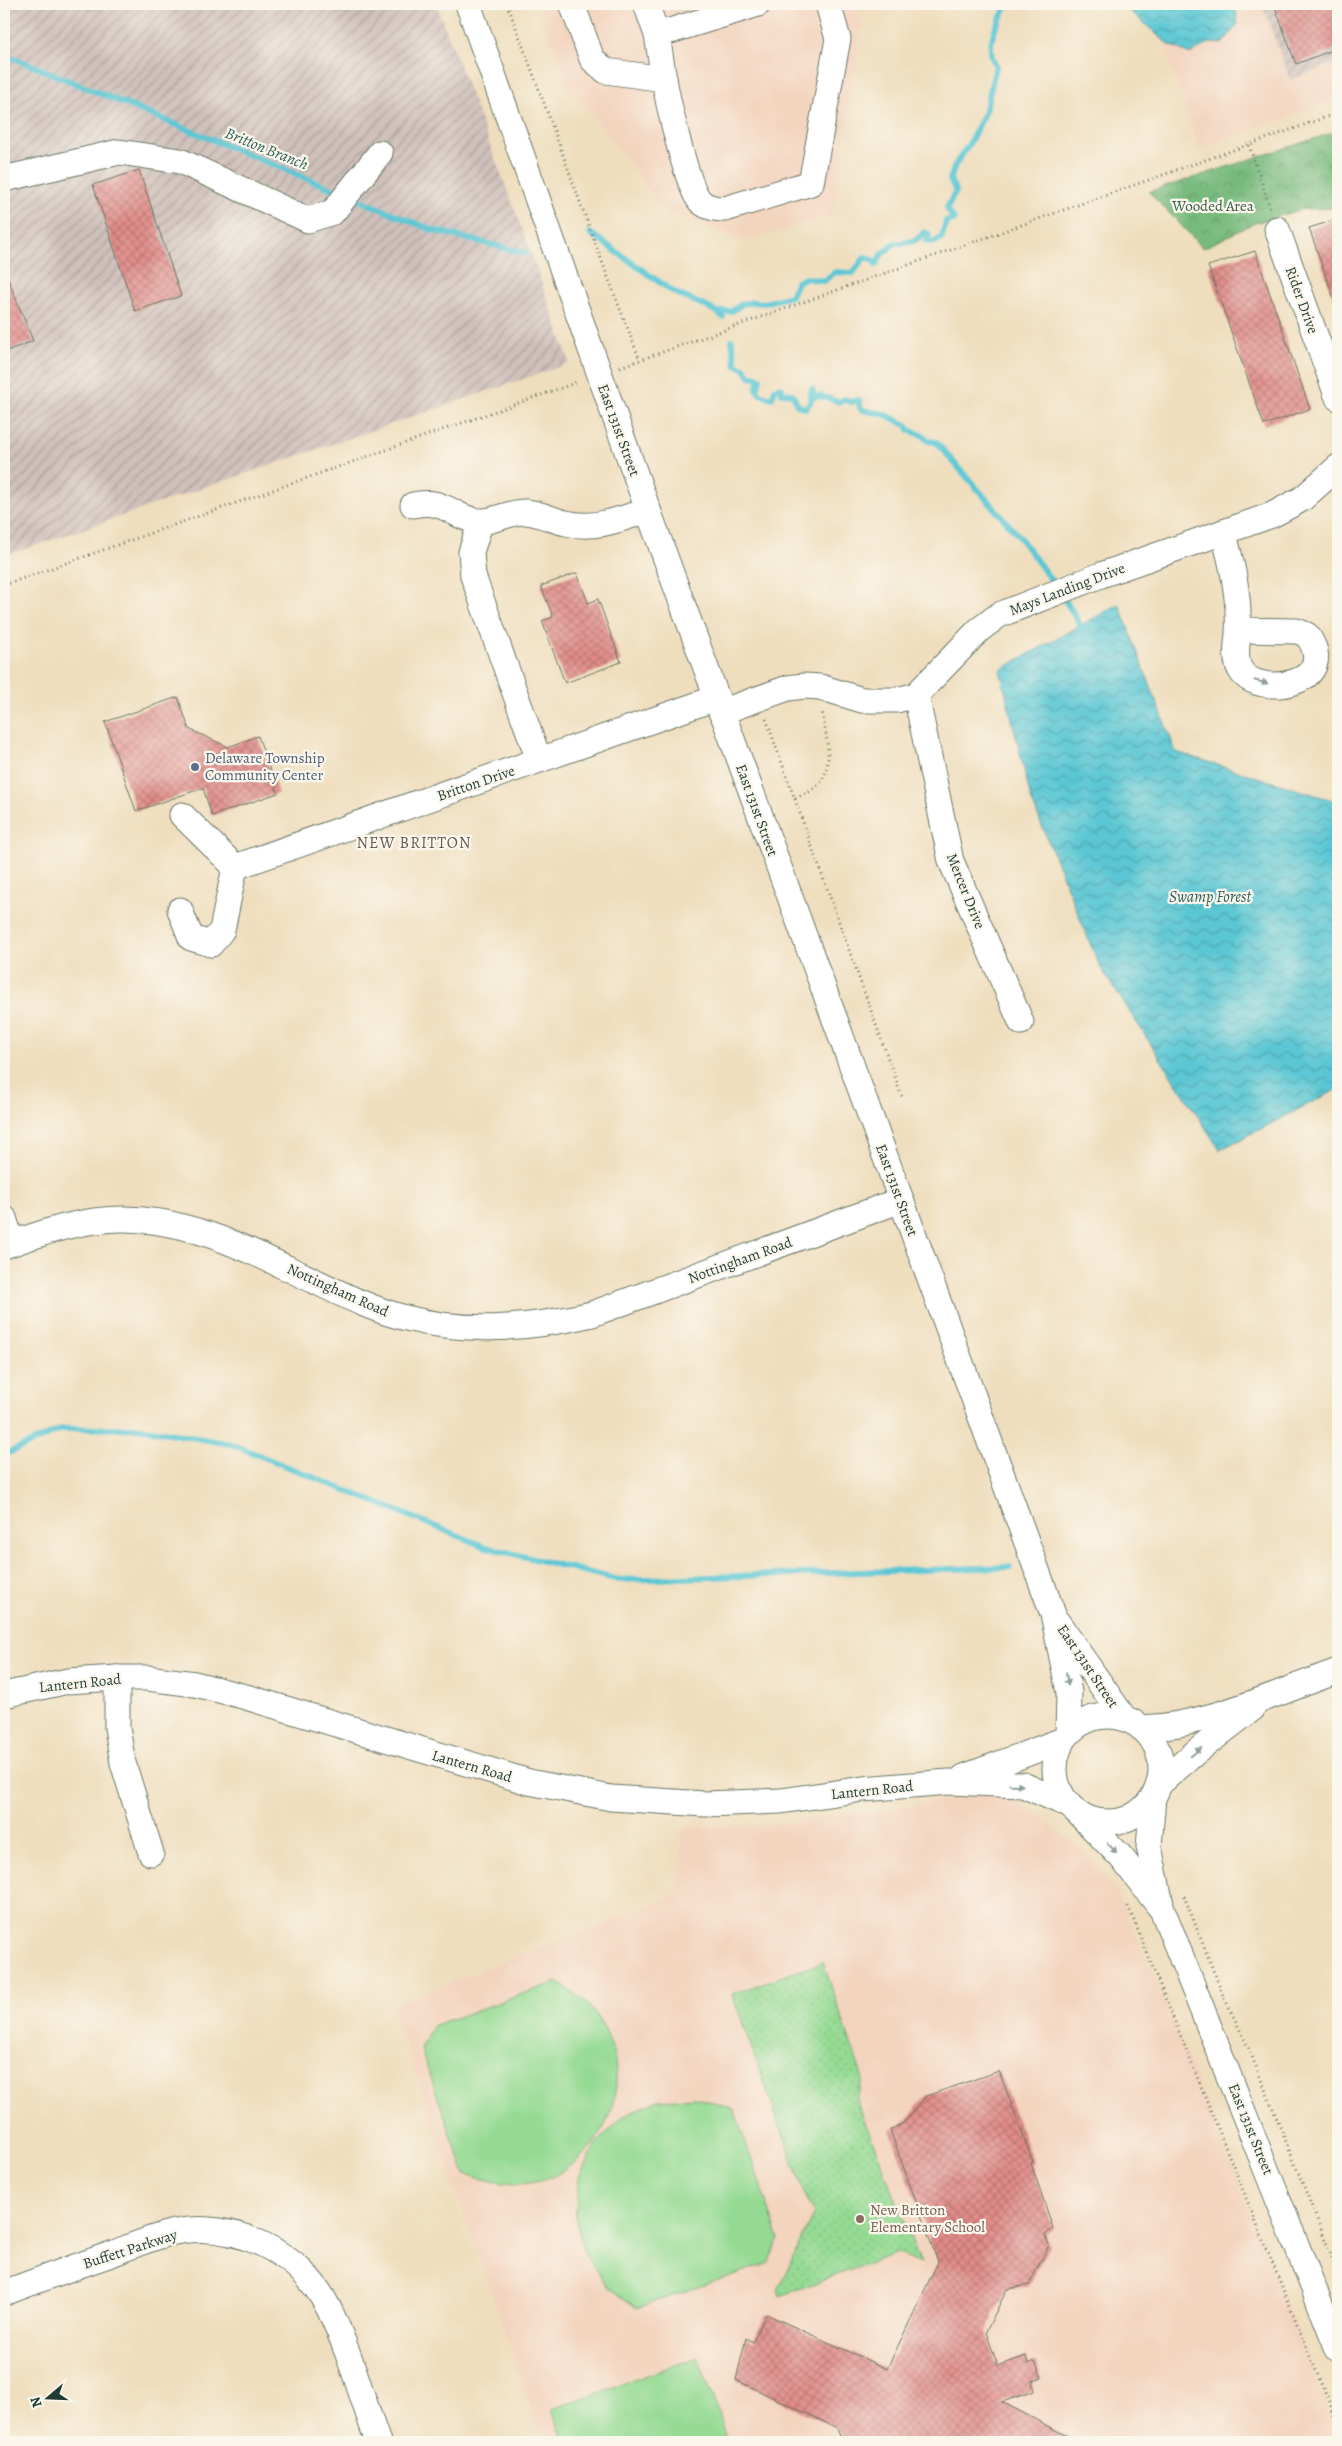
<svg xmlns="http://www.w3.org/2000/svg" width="1342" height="2446" font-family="Alegreya,serif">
<defs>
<pattern id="industrial-furrows" width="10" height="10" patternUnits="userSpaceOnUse" patternTransform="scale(1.25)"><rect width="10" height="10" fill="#cfc0ba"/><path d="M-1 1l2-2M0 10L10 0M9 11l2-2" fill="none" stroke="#a79d98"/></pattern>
<pattern id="forest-crowns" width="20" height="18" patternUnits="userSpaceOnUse" patternTransform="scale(1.25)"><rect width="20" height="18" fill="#77ba7d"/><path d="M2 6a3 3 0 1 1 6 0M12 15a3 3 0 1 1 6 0" fill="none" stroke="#619867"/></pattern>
<pattern id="park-dots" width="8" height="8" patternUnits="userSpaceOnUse" patternTransform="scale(1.25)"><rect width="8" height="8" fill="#94da93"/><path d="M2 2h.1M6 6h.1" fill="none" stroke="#7fbc7f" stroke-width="1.8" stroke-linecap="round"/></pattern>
<pattern id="water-waves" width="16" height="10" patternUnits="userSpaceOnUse" patternTransform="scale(1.25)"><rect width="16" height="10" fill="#5cc7d4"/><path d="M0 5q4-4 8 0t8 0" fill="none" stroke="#4ba3ad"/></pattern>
<pattern id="building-cross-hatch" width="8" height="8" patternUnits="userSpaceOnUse" patternTransform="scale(1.25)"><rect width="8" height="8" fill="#e28c89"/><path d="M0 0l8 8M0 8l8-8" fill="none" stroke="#b77471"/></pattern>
</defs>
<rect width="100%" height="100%" fill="#fbf7ec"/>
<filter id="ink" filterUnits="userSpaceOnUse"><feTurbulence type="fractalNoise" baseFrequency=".02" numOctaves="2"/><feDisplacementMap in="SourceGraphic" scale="10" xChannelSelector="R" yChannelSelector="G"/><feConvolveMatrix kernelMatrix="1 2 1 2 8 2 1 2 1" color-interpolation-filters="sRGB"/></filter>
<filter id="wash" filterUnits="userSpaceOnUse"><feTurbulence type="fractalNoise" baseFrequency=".0096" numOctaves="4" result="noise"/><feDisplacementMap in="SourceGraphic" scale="20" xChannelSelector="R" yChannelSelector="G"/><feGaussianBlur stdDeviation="1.12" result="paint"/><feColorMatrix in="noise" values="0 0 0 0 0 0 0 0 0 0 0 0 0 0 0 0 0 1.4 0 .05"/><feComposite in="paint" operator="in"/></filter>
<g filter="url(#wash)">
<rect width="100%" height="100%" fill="#efdebe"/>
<g fill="#f3d4be">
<polygon points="538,4 855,4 862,20 833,215 746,241 665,211 566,81"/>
<polygon points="1150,4 1338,4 1338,99 1199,148"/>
<polygon points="985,1793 1028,1807 1083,1850 1117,1892 1168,2007 1338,2432 1338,2442 543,2442 392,2005 679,1894 682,1827 757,1826 884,1810"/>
</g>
<g fill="url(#industrial-furrows)">
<polygon points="4,4 436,4 526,239 570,363 4,556"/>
<polygon points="1262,4 1338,4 1338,62 1290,80"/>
</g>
<g fill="#94da93" stroke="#5a8c64">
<path d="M557,1982C567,1989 580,1996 588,2005C628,2051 625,2114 582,2156C570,2167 553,2179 536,2182C511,2187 489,2181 465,2174L421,2050L432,2026Z"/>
<polygon points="697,2098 734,2109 779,2239 768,2263 637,2308 606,2285 584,2253 575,2216 579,2177 596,2143 624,2116 658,2100"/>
<polygon points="698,2357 729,2442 564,2442 552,2409"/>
</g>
<polygon fill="url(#forest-crowns)" stroke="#4b7c58" points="1338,131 1338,208 1303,209 1255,223 1203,248 1149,192"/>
<polygon fill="url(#park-dots)" stroke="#5a8c64" points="823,1962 863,2079 856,2099 921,2264 897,2253 780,2296 778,2289 814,2213 807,2201 732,1994"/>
<g fill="url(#water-waves)" stroke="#3e8284">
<polygon points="1122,4 1235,4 1238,24 1222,44 1209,43 1190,54 1168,44"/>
<polygon points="1119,604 1176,752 1338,802 1338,1089 1220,1150 1099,965 1031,799 1000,670"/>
</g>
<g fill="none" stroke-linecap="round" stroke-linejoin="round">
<g stroke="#5cc7d4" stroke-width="6">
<polyline points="4,54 342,193"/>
<polyline points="352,197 432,230 525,253"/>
<path d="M590,233L672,291C689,301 708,304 723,317"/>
<path d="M718,312L732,311L742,304L754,302L764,303L791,296L797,282L805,278L824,281L835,272L853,273L865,257L873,260L876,265L881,255L895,243C905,244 918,242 924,232L929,234L926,241L935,242L942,237L946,221L954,220L947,208L956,191L950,180L955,165L968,146L985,113L996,66C983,46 998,22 1008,4"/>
<path d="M732,340L736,365L744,368L751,377L754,376L760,379L757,389L760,394L772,398L775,389L779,387L782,388V393L793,394L797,405L806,408L811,401L810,396L812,389L815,397L821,396L839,402L845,399L850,402L859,400L860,408C867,413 872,411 880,413C889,415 898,422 907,425L909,430L924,436L928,441L936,442L1018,535L1056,587"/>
<polyline points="1062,595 1084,631"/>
<polyline points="4,1455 62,1429 140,1428 231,1444 486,1547 619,1580 1010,1567"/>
</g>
</g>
<g id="blocks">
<g fill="url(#building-cross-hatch)">
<polygon points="1274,4 1338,4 1338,48 1296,64"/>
<polygon points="139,170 181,296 135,311 93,185"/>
<polygon points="1338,219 1338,304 1336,305 1309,228"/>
<polygon points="1255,251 1310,409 1264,425 1208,266"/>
<polygon points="4,269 33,341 4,352"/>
<polygon points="577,573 588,603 598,599 621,662 565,683 542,621 553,617 541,586"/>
<polygon points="178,697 189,729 228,747 258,736 278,793 212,816 203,788 136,811 105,722"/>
<polygon points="999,2071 1033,2162 1031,2163 1053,2228 1045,2235 1049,2245 1029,2285 1007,2289 986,2332 998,2366 1026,2356 1028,2364 1035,2361 1042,2378 1032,2381 1034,2391 1002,2402 1078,2442 843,2442 837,2428 736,2380 746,2338 753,2342 766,2314 887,2369 938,2262 890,2130 904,2123 926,2096"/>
</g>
</g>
</g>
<g filter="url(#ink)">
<use href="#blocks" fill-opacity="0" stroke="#687564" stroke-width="1"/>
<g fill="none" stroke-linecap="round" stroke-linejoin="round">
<defs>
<g id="minor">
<polyline points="468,4 648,510 1053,1614 1069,1692 1068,1733"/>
<path d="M572,4L592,59L606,71L664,79C668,102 687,187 700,201C707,208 716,209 725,209L811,183L838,39L828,4"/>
<polyline points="646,4 657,35 664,79"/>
<polyline points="657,35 758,4"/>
<polyline points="4,179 119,152 180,161 308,220 333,212 380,153"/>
<polyline points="1277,229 1338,398"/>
<path d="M413,505C447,498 450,517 478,521C493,523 510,511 526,512C540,513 552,520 566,523C595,530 621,519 648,510"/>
<polyline points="481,521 471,552 473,576 539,760"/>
<path d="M1223,532C1233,565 1240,599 1238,634C1237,645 1234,661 1241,671C1260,699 1342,684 1307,635L1297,631L1238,630"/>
<polyline points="916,695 951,861 1021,1022"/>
<polyline points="721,712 788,688 804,686 820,687 862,700 897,700 916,695 979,630 999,615 1101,575 1272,515 1302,499 1338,467"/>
<polyline points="182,815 235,867"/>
<polyline points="235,867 716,698"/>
<polyline points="180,910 191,938 211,944 222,930 235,867"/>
<polyline points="4,1218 12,1243"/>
<path d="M4,1246C33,1236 64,1225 95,1221C171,1210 238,1245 304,1276C336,1291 367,1308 402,1317C466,1334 528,1329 592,1314L901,1200"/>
<polyline points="1058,1623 1124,1718"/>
<polyline points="117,1678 117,1728 123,1763 151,1853"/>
<polyline points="4,1695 68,1681 117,1678 147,1678 195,1684 246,1697 529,1782 611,1798 705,1804 781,1801 863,1789 949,1782 1023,1785 1069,1805"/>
<circle cx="1108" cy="1769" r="53"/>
<path d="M1141,1728C1209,1726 1275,1693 1338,1671"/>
<polyline points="964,1777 1063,1740"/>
<polyline points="1159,1784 1196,1752 1253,1708"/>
<polyline points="1153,1797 1149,1847 1162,1909 1338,2349"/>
<polyline points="1080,1815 1121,1857 1159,1906"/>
<path d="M4,2293C41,2279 77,2266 114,2253C134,2245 155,2236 175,2232C234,2220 301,2253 328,2307C349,2349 362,2398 378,2442"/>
</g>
</defs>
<use href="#minor" stroke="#687564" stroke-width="27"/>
<g stroke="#687564" stroke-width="3" stroke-dasharray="1 4" stroke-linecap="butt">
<path d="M507,4C552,122 593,242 640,360"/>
<polyline points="1249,145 1270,208"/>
<polyline points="620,367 1338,113"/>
<polyline points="4,585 578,382"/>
<polyline points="766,719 902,1097"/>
<path d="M795,798C840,784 828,749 822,711"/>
<polyline points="1184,1896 1223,1995 1249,2049 1338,2272"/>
<polyline points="1128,1906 1338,2425"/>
</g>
<use href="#minor" stroke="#fff" stroke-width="25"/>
</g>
<defs><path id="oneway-solid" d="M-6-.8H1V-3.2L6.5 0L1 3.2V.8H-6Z" transform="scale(1.25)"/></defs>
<g fill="#8f9e9a">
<use href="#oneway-solid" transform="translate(1261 682) rotate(13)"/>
<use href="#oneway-solid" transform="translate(1067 1679) rotate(80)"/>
<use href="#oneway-solid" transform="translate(1196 1752) rotate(-39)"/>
<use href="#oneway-solid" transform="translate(1016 1785) rotate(3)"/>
<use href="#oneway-solid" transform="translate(1112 1848) rotate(46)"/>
</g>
</g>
<circle fill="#5c6f8a" stroke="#fbf7ec" stroke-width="2" cx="195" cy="767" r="5"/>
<circle fill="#8d6e63" stroke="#fbf7ec" stroke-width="2" cx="860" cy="2219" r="5"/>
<g text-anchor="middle" stroke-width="4.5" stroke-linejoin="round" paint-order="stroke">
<g font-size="15" fill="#365c47" stroke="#fbf7ec">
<text x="1213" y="211">Wooded Area</text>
</g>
<g font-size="15" fill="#1f3d34" stroke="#fbf7ec">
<text transform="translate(1302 300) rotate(70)" y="5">Rider Drive</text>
<text transform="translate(619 430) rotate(70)" y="5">East 131st Street</text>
<text transform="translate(1067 589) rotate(-21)" y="5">Mays Landing Drive</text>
<text transform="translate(476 783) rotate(-19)" y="5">Britton Drive</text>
<text transform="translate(757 810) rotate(70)" y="5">East 131st Street</text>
<text transform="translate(966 891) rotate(68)" y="5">Mercer Drive</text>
<text transform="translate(897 1190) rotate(70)" y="5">East 131st Street</text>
<text transform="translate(740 1260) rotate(-20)" y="5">Nottingham Road</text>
<text transform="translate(338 1290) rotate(24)" y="5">Nottingham Road</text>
<text transform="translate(1088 1666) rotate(56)" y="5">East 131st Street</text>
<text transform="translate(80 1683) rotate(-6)" y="5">Lantern Road</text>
<text transform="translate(472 1766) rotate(16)" y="5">Lantern Road</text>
<text transform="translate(872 1790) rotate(-6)" y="5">Lantern Road</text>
<text transform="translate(1251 2129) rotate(68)" y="5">East 131st Street</text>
<text transform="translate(130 2249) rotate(-18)" y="5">Buffett Parkway</text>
</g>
<g font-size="15" fill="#4e5e75" stroke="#fbf7ec" text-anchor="start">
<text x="205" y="763">Delaware Township<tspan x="205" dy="17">Community Center</tspan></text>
</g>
<g font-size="15" fill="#785e54" stroke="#fbf7ec" text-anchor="start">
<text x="870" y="2215">New Britton<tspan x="870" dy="17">Elementary School</tspan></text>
</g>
<g font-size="16" font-style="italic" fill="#2e605c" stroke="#fbf7ec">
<text transform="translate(267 148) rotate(22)" y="6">Britton Branch</text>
<text x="1210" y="902">Swamp Forest</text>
</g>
<g font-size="16" letter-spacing="1" fill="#635952" stroke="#fbf7ec">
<text x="414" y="848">NEW BRITTON</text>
</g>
</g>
<rect width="1342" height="2446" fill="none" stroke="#fbf7ec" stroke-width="20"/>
<g transform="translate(48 2398) rotate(251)" stroke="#fbf7ec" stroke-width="4" paint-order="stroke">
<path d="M0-4L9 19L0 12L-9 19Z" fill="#1f3d34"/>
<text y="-8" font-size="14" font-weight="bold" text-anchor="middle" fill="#1f3d34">N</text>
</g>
</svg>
